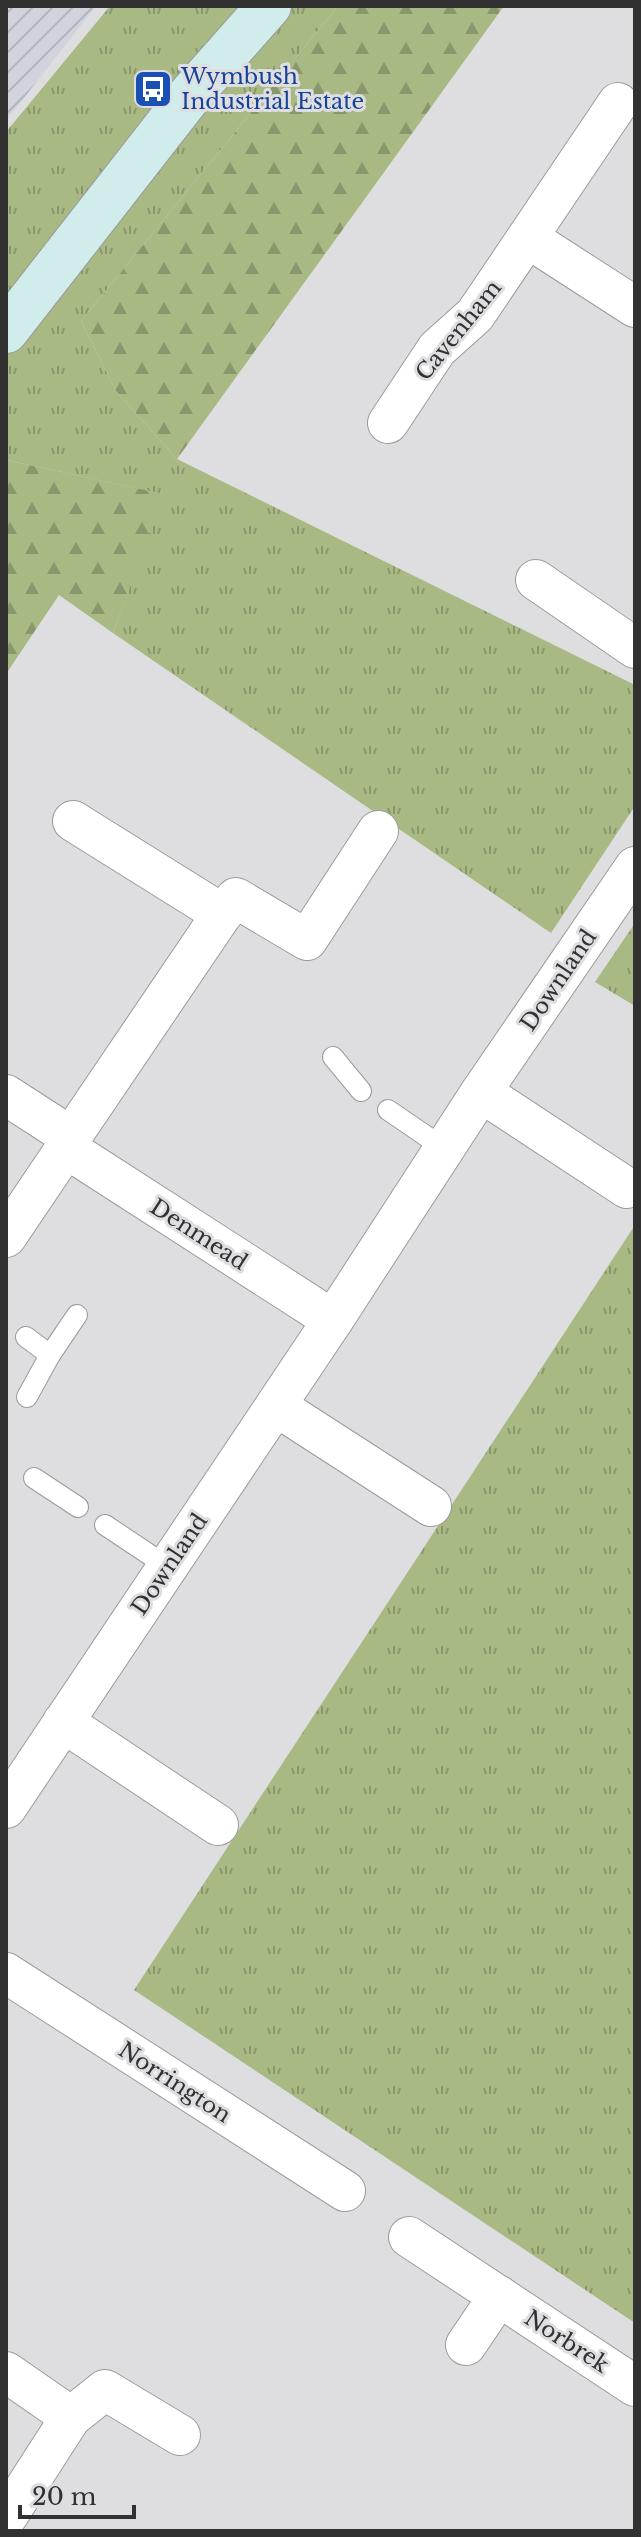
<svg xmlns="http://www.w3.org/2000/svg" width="641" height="2537" font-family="'Libre Baskerville',serif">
<defs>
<pattern id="industrial-furrows" width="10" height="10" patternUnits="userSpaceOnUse" patternTransform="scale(2)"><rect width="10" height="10" fill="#d1d3dd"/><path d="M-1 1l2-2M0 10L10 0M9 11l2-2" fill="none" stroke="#b4b6be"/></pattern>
<pattern id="grass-tufts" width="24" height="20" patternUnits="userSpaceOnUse" patternTransform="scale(2)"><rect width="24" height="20" fill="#a8b983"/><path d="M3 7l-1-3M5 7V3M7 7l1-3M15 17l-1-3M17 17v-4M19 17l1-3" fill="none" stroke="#89976c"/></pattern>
<pattern id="forest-firs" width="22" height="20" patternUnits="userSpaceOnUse" patternTransform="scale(2)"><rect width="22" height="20" fill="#a8b983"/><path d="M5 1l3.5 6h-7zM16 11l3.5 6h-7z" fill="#89976c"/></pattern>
</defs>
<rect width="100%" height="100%" fill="#dedee1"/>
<polygon fill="url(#industrial-furrows)" points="6,6 96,6 6,121"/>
<g fill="url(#grass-tufts)">
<polygon points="110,6 338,6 81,321 116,391 177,459 635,685 635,806 551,933 113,633 163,494 6,460 6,132"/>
<polygon points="635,923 635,1006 595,982"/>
<polygon points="635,1225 635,2323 134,1990"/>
</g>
<g fill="url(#forest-firs)">
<polygon points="338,6 504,6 177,459 116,391 81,321"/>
<polygon points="6,460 164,494 113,633 59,595 6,674"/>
</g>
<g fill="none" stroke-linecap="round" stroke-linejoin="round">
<defs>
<g id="lane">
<polyline points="333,1057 361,1091"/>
<polyline points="388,1110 445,1149"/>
<polyline points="26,1337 50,1355"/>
<polyline points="27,1397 50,1355 77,1315"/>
<polyline points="34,1478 78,1507"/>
<polyline points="105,1525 168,1567"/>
</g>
<g id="street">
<polyline points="528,238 635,307"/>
<polyline points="388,423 437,349 475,315 618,103"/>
<polyline points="536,580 635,648"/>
<polyline points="222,914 236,898 307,940 378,831"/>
<polyline points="481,1092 627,1188"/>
<polyline points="6,1095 71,1137 66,1148"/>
<polyline points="71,1137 222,914 73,821"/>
<polyline points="6,1237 66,1148 333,1320"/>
<polyline points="276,1406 431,1506"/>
<polyline points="63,1722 218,1825"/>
<polyline points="6,1808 333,1320 481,1092 635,867"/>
<polyline points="6,1973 345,2191"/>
<polyline points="409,2237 635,2386"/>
<polyline points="466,2345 499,2296"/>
<polyline points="6,2372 71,2417 6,2518"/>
<polyline points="71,2417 105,2390 180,2435"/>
</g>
<polyline id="secondary" points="6,331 191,94 269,6"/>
</defs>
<use href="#lane" stroke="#9b9b9d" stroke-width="22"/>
<use href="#street" stroke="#9b9b9d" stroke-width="42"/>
<use href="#secondary" stroke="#9b9b9d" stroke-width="46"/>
<use href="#lane" stroke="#fff" stroke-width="20"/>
<use href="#street" stroke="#fff" stroke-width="40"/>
<use href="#secondary" stroke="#d0edec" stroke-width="44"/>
</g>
<defs>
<symbol id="bus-square" viewBox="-11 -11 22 22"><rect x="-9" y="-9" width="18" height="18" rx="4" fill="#1a4fb4" stroke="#dedee1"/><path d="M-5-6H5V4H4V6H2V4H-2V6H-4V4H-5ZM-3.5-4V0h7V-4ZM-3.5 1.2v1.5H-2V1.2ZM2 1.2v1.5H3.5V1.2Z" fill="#fff"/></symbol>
</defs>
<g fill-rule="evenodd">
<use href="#bus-square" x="131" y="67" width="44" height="44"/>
</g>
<g text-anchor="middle" stroke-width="6" stroke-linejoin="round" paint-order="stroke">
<g font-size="22" fill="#164399" stroke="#dedee1" text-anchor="start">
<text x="181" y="84">Wymbush<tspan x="181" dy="25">Industrial Estate</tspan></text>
</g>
<g font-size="22" fill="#313132" stroke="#dedee1">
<text transform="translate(458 330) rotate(-51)" y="8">Cavenham</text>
<text transform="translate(558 980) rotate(-56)" y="8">Downland</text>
<text transform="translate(199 1234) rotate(33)" y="8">Denmead</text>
<text transform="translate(169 1564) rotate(-56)" y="8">Downland</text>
<text transform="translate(175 2082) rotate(33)" y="8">Norrington</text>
<text transform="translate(567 2341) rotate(33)" y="8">Norbrek</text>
</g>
</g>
<rect width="641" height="2537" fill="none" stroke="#313132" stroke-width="16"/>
<path d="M20 2505v12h114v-12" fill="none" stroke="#313132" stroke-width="4"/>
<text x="32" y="2505" font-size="24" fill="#313132" stroke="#dedee1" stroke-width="6" paint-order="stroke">20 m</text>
</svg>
